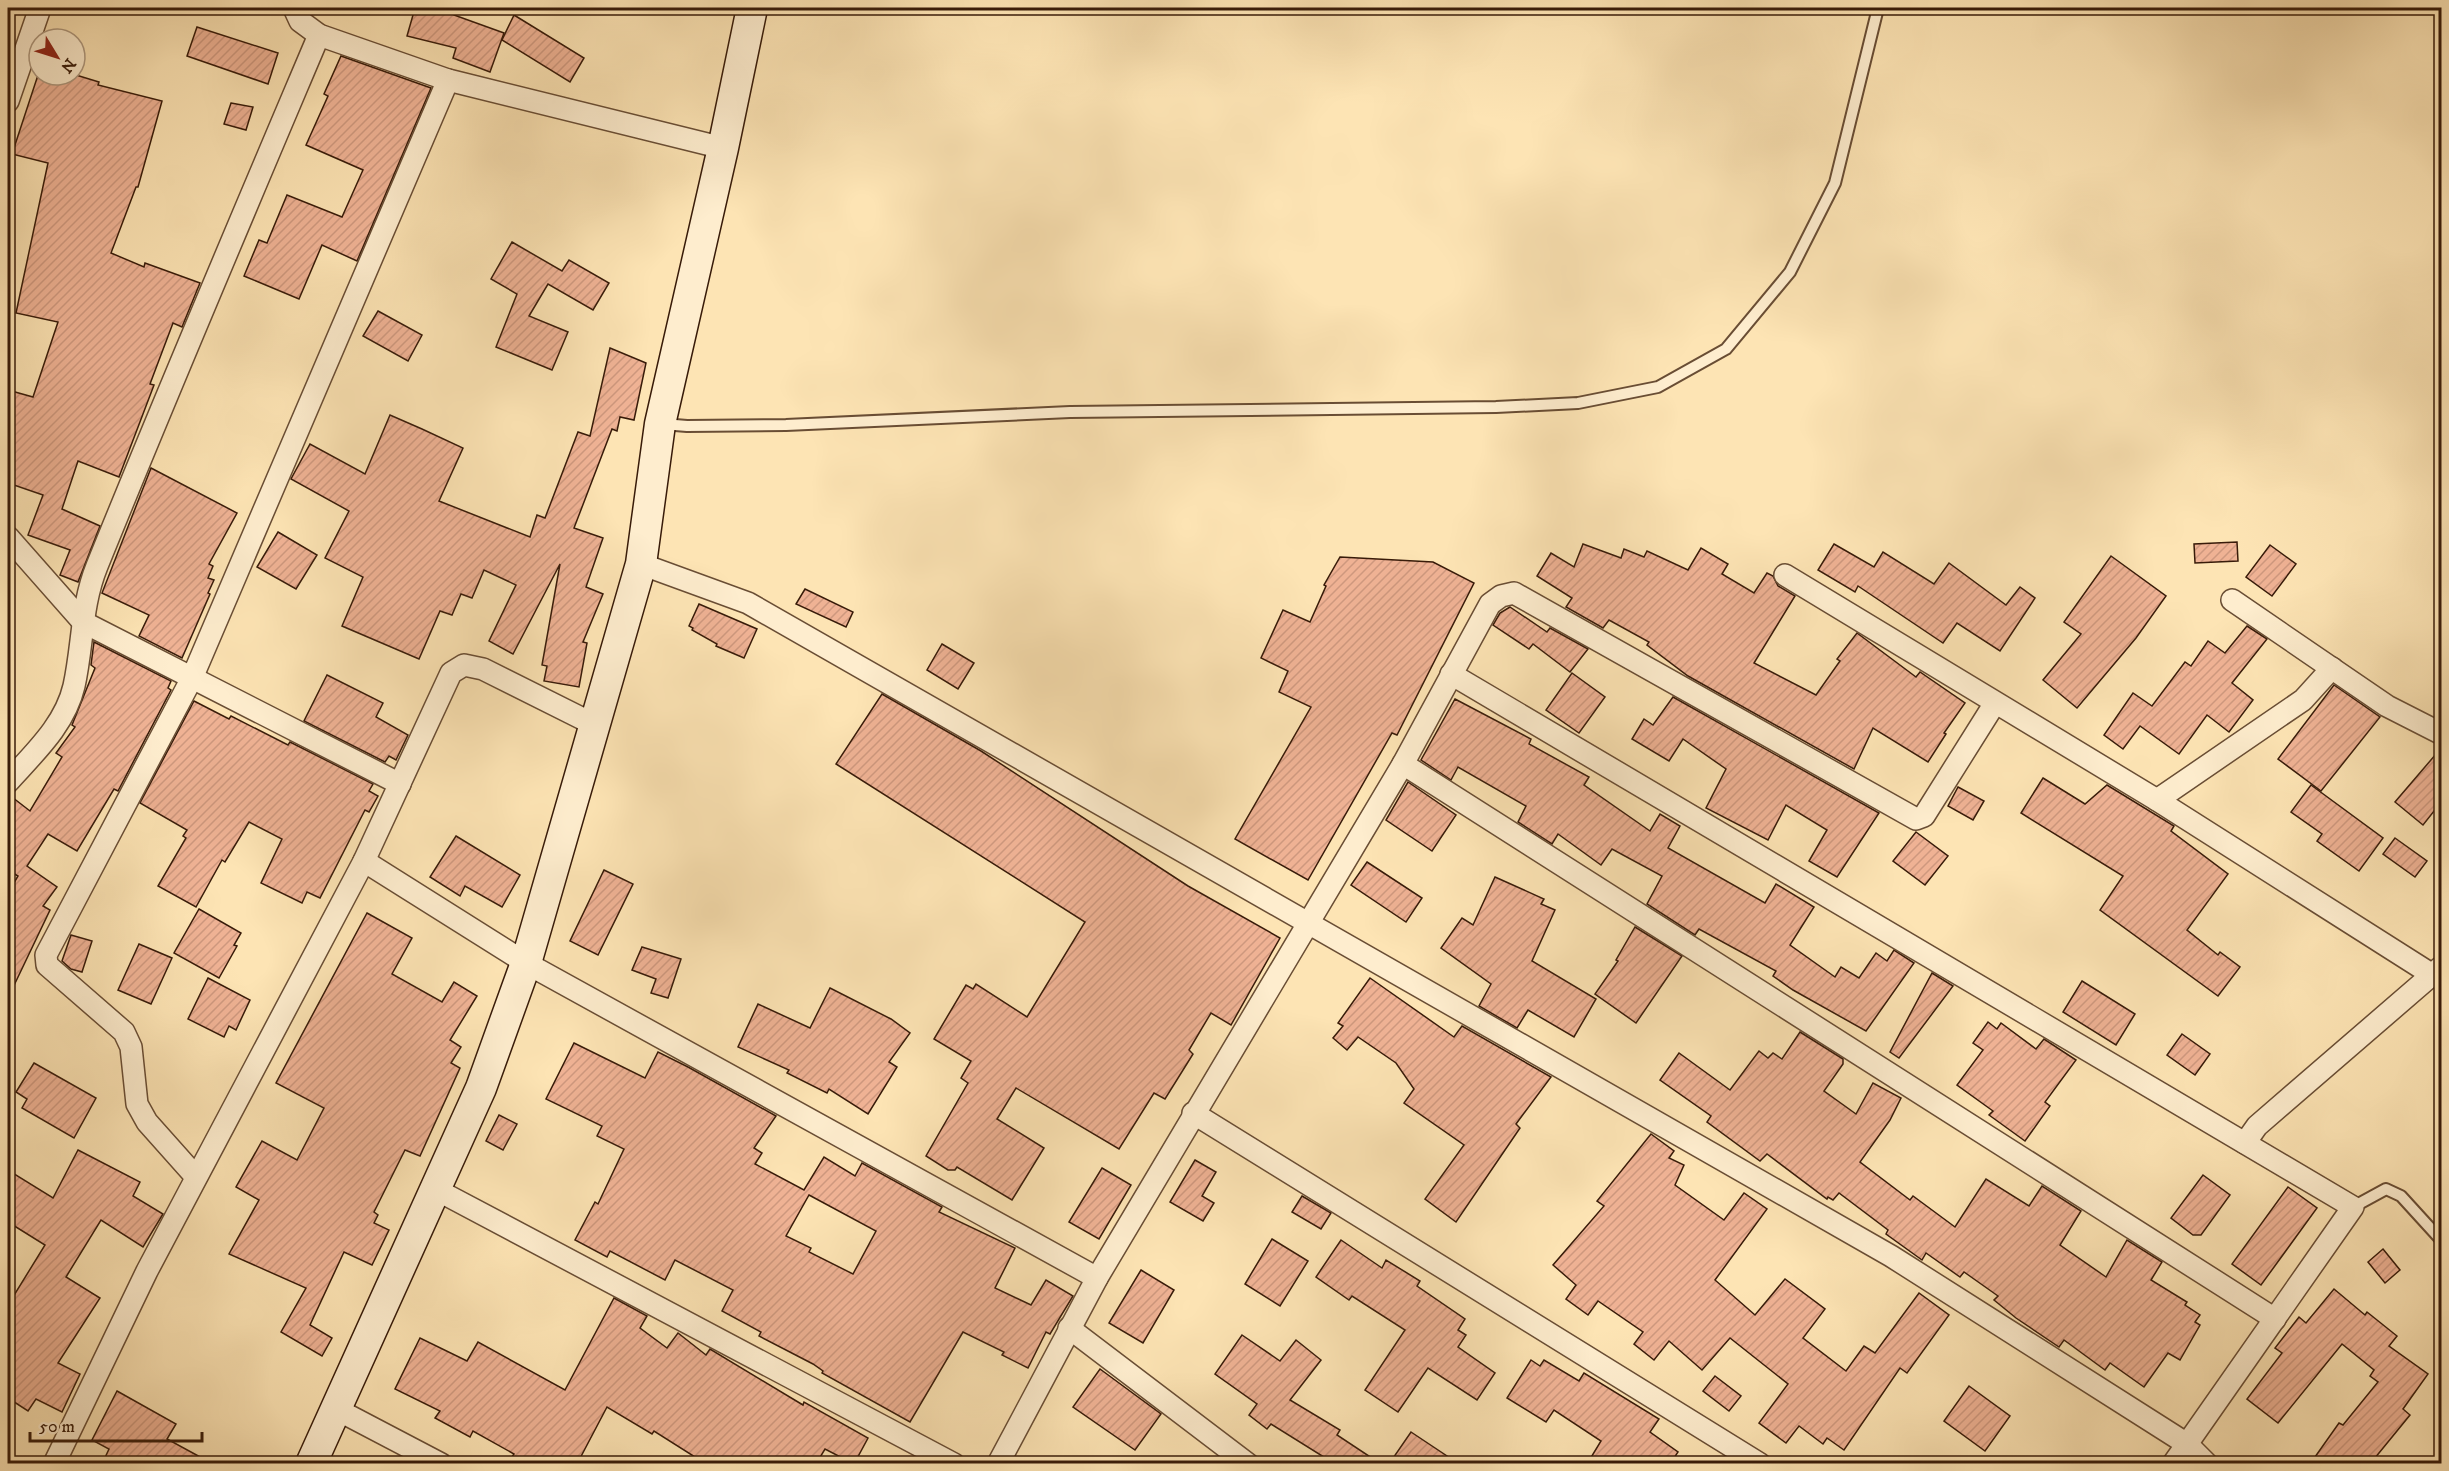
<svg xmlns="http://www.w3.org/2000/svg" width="2449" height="1471" font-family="'IM FELL DW Pica',serif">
<defs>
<pattern id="building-hatch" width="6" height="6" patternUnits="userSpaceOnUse" patternTransform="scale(1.5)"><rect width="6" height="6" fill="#efb294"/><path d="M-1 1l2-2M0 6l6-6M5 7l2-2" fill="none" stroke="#ce987e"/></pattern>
</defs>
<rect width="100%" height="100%" fill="#fde4b4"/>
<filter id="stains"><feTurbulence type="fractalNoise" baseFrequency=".00333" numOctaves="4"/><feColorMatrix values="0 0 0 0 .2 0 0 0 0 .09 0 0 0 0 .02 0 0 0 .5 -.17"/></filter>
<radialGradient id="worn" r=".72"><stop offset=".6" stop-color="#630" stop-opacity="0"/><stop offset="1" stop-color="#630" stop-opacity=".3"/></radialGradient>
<g fill="url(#building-hatch)" stroke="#381b09" stroke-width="1.5" fill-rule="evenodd">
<polygon points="415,8 455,8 454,15 504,33 490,72 453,58 456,48 407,36"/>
<polygon points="514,15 584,58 570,82 502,40"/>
<polygon points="197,27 278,53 268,84 187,56"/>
<polygon points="341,56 431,88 357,261 322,245 299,299 244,276 259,240 267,243 287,195 342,217 363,170 306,145 328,96 324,94"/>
<polygon points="38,75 76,75 99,82 98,85 162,101 138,187 136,187 111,253 144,267 145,263 200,283 182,327 173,323 150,384 154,385 119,477 78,461 62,509 100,526 78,582 60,575 70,550 28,535 43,495 8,483 8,390 33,397 58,322 16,313 48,163 12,154"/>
<polygon points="231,103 253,107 246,130 224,124"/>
<polygon points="512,242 562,271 569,260 609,283 593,310 548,284 529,316 568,332 552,370 496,347 517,294 491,279"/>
<polygon points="378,311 422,335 408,361 363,336"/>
<polygon points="610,348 646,363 634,420 620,417 617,431 612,429 574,528 603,538 586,587 603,594 583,642 587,643 579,687 544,681 547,666 542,665 560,564 513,654 489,641 516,585 484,570 472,598 461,594 452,615 440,611 419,659 342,626 363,577 325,558 349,511 291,479 310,444 365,474 390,415 422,429 463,448 439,501 530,537 537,515 545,518 578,432 590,436"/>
<polygon points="151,468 237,513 209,564 213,566 208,578 214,580 208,593 210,594 182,658 139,636 149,615 102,593"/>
<polygon points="278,532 317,555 296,589 257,567"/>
<polygon points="2237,542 2238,561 2195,563 2194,544"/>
<polygon points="1583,544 1621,558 1624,549 1644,557 1647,551 1688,570 1701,548 1728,564 1722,574 1754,593 1767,573 1773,576 1778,586 1795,596 1754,663 1816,695 1840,661 1837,659 1857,633 1916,677 1920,672 1965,703 1944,733 1946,734 1928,762 1873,728 1854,769 1688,676 1647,645 1649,642 1609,620 1603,628 1566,607 1572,598 1537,576 1551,553 1574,567"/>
<polygon points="1834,544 1874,567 1883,552 1934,584 1949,563 2006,605 2020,587 2035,598 2000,651 1957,623 1943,643 1858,586 1855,592 1818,570"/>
<polygon points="2270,545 2296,564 2272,596 2246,577"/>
<polygon points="2111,556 2166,596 2136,638 2077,708 2043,680 2081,634 2064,622"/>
<polygon points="1340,557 1433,562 1474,583 1397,735 1392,733 1308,880 1235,839 1311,707 1279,692 1288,671 1261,658 1283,610 1310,622 1326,586 1324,585"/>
<polygon points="805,589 853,612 846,627 796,604"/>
<polygon points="699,604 757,629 744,658 716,646 717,644 692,630 693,628 689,626"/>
<polygon points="1510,607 1547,632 1550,628 1588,649 1570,672 1533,644 1529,649 1493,625 1500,613"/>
<polygon points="2247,626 2267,639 2232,683 2253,700 2229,732 2207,715 2179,754 2140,726 2123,749 2104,735 2133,693 2152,706 2185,662 2191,666 2208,641 2225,653"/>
<polygon points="94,642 171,681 168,688 171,690 118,791 114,789 77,851 48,834 27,866 57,887 43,906 50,910 8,998 8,893 18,876 8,870 8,794 30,811 62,757 56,753 75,727 72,725 95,668 91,665"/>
<polygon points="942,644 974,663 958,689 927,670"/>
<polygon points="1572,673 1605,697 1579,733 1546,710"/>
<polygon points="327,675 383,703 376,717 408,735 396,760 389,756 385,762 304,721"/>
<polygon points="2334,685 2380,717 2321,791 2278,759"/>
<polygon points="882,694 981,751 1188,886 1280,938 1231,1025 1211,1013 1189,1050 1193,1054 1165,1099 1154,1093 1119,1149 1016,1088 997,1119 1044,1148 1012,1200 957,1167 955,1170 948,1170 926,1156 968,1083 961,1078 971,1061 934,1039 966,985 973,989 976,984 1027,1017 1085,922 836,764"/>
<polygon points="1673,697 1879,813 1837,877 1809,861 1827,830 1786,805 1768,840 1706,808 1726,769 1683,739 1669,761 1632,739 1644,719 1653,725"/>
<polygon points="1455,699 1531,739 1529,744 1589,777 1584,785 1650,831 1660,814 1680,826 1668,848 1765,903 1776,884 1814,907 1790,945 1835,977 1841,967 1859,978 1876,953 1887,961 1894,950 1914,963 1866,1031 1793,990 1773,976 1776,971 1699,929 1695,935 1647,904 1662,876 1612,849 1601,865 1558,834 1552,844 1518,822 1526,806 1458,767 1451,780 1421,760"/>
<polygon points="194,701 229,719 231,716 288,745 290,742 373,784 369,791 378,796 369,812 365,810 320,898 307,892 302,903 261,883 282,839 249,822 225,862 222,860 196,907 158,886 186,838 183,836 187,830 140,803"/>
<polygon points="2442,747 2442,801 2423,825 2395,802"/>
<polygon points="2043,778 2085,804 2107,785 2174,826 2171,831 2228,874 2187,930 2218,955 2220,952 2240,967 2218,996 2100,910 2123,876 2021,813"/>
<polygon points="1408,782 1456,815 1432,851 1386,820"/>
<polygon points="2311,785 2383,838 2359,871 2317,841 2322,834 2291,812"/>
<polygon points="1958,787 1984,801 1973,820 1948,806"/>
<polygon points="1916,832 1948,856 1925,885 1893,861"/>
<polygon points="456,836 520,875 502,907 465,886 460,896 430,877"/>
<polygon points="2395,838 2427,861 2415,877 2383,854"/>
<polygon points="1367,862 1422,898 1406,922 1351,885"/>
<polygon points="604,870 633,884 598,955 570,941"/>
<polygon points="1495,877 1544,899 1541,904 1555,910 1532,961 1596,999 1574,1037 1528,1010 1517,1028 1479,1006 1491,984 1441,948 1462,918 1473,925"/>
<polygon points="199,909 241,933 234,945 237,946 219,978 174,953"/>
<polygon points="367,913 412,938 392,974 442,1002 454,982 477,996 450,1040 461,1047 451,1063 460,1068 420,1156 405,1150 374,1212 378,1215 374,1223 389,1230 372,1265 344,1252 310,1325 332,1338 322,1356 281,1332 306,1288 229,1254 259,1200 236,1187 262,1141 297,1160 324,1108 276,1083"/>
<polygon points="1635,927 1682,956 1636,1023 1595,994 1618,961 1616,960"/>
<polygon points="71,935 92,941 82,972 71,969 62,961"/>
<polygon points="139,944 172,958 151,1004 118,990"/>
<polygon points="642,947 681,959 668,998 651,993 656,979 632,970"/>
<polygon points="1932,973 1953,986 1899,1058 1890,1052"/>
<polygon points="208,978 250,1000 236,1030 229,1026 224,1037 188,1019"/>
<polygon points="1370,978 1454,1037 1462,1026 1551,1077 1516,1124 1520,1128 1456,1222 1425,1199 1464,1145 1404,1103 1414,1089 1396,1063 1358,1037 1347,1050 1333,1038 1343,1026 1338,1023"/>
<polygon points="2082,981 2135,1014 2116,1045 2063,1012"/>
<polygon points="830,988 891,1019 910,1033 889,1062 897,1067 868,1114 829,1089 827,1093 787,1073 789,1070 738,1047 758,1004 810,1028"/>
<polygon points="1988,1022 1997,1029 2001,1023 2036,1049 2044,1039 2076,1060 2045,1102 2050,1106 2025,1141 1989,1115 1993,1111 1957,1085 1983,1050 1973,1043"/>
<polygon points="1800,1032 1843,1059 1843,1064 1824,1091 1856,1114 1873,1083 1901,1098 1890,1120 1860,1162 1910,1200 1913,1196 1955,1227 1986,1179 2029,1206 2042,1186 2081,1211 2060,1245 2106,1277 2127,1240 2162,1262 2151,1280 2187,1302 2185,1305 2200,1315 2195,1322 2200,1325 2180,1360 2168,1353 2144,1387 2110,1363 2105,1370 2064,1340 2059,1347 2016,1318 1994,1300 1998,1296 1964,1272 1960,1277 1926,1253 1922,1260 1886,1234 1888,1230 1839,1193 1833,1200 1828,1197 1827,1199 1767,1154 1760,1161 1707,1122 1711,1116 1660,1080 1679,1053 1730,1090 1759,1051 1768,1058 1773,1053 1782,1059"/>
<polygon points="2182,1034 2210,1054 2195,1075 2167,1055"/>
<path d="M574,1043L645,1078L658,1052L688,1067L776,1116L754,1148L762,1153L755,1164L804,1190L824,1157L855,1176L862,1163L942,1207L939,1212L1015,1248L995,1288L1031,1305L1046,1280L1073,1296L1050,1334L1046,1332L1028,1368L1002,1355L1004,1352L963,1332L910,1422L822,1373L823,1371L813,1364L759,1336L761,1332L722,1311L733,1290L675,1260L665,1280L610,1251L607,1257L575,1240L595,1202L598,1204L624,1149L597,1136L602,1126L546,1099ZM809,1195L876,1231L853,1274L809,1252L811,1248L786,1236Z"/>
<polygon points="34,1063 96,1098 74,1138 22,1108 27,1099 16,1092"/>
<polygon points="499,1115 517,1124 503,1150 486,1141"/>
<polygon points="1651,1134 1674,1151 1669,1158 1684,1165 1675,1185 1724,1220 1744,1193 1767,1209 1715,1280 1755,1315 1785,1279 1825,1309 1803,1338 1846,1371 1864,1346 1875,1353 1919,1293 1949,1315 1907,1373 1900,1368 1844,1450 1827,1438 1823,1444 1799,1426 1786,1443 1759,1423 1788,1384 1730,1338 1702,1370 1669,1341 1654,1360 1634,1344 1643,1332 1598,1301 1588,1315 1566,1299 1576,1285 1553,1265 1604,1206 1597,1201"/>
<polygon points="78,1150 140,1182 133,1196 163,1214 143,1247 101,1220 66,1277 100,1298 58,1363 80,1374 62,1412 36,1399 28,1411 8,1398 8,1305 45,1245 8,1222 8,1170 53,1198"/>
<polygon points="1195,1160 1216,1172 1202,1196 1214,1203 1203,1221 1170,1202"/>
<polygon points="1102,1168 1131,1185 1099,1239 1069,1222"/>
<polygon points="2203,1175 2230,1195 2201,1235 2193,1235 2171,1218"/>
<polygon points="2288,1187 2317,1208 2261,1285 2232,1264"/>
<polygon points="1302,1196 1331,1213 1321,1229 1292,1212"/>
<polygon points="1272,1239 1308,1261 1280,1306 1245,1284"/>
<polygon points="1341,1240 1382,1268 1386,1260 1420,1281 1417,1286 1465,1319 1458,1330 1466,1335 1458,1347 1495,1373 1477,1400 1428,1368 1398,1412 1365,1390 1405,1330 1352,1296 1349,1300 1316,1277"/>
<polygon points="2383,1249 2400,1270 2385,1283 2368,1262"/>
<polygon points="1141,1270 1174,1290 1143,1343 1109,1323"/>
<polygon points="2334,1289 2365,1315 2367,1312 2397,1336 2389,1346 2428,1374 2403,1409 2410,1415 2370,1464 2310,1464 2339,1423 2343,1425 2378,1382 2370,1376 2374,1370 2342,1344 2278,1423 2247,1399 2282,1353 2275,1348 2299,1317 2306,1323"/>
<polygon points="614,1298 647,1316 640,1328 667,1348 678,1333 706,1355 710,1349 803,1405 804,1402 868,1438 854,1464 825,1449 816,1464 706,1464 654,1431 652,1434 607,1407 577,1464 507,1464 514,1454 473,1431 470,1437 435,1418 440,1411 395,1389 420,1338 467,1361 478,1342 565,1390"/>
<polygon points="1242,1335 1280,1361 1296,1340 1321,1360 1290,1400 1340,1430 1337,1435 1381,1464 1335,1464 1271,1424 1267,1429 1249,1415 1257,1404 1215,1374"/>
<polygon points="1531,1360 1540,1366 1544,1360 1579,1381 1584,1373 1659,1419 1650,1432 1678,1452 1670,1464 1587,1464 1601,1441 1554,1410 1546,1422 1507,1398"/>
<polygon points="1100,1369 1161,1414 1135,1450 1073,1407"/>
<polygon points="1715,1376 1741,1396 1729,1411 1703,1391"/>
<polygon points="1969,1386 2010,1416 1985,1451 1944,1421"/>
<polygon points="117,1391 176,1424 167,1439 213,1464 102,1464 109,1449 92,1440"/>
<polygon points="1411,1432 1459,1464 1389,1464"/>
</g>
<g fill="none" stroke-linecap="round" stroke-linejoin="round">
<defs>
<g id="lane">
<polyline points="663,424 687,426 786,425 1070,412 1496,407 1578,403 1658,387 1726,349 1790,272 1835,183 1878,8"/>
<polyline points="2353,1207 2386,1189 2401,1196 2442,1241"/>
</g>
<g id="street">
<polyline points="294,8 300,21 319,35 448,80 723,148"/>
<polyline points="8,101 40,8"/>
<polyline points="8,537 83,622 400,784"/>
<polyline points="641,564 748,603 1891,1256 2187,1444 2207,1464"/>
<polyline points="1785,575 2157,800 2431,974"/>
<polyline points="2232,600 2387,706 2442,734"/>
<polyline points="1451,674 2353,1207 2173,1464"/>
<polyline points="1403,764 2275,1319"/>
<path d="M8,782C34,753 65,725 74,686C83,646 81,605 97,566C169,388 244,212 319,35"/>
<polyline points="2157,800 2303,700 2332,668"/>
<polyline points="364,861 526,963 1097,1278"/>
<polyline points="1193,1113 1760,1464"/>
<polyline points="2245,1143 2257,1126 2441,967"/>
<polyline points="196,1177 147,1122 137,1104 131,1047 124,1032 47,965 46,955 192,678 448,80"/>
<polyline points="437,1190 954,1464"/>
<polyline points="1069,1328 1248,1464"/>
<polyline points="338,1410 441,1464"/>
<polyline points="54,1464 147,1271 364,861 451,673 464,665 483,669 595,725"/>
<polyline points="998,1464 1097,1278 1403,764 1490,604 1501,596 1514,593 1916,819 1924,816 1995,703"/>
</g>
<polyline id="secondary" points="311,1464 481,1088 526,963 641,564 660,424 723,148 752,8"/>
</defs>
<use href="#lane" stroke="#694d34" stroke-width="14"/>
<use href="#street" stroke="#694d34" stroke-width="24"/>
<use href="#secondary" stroke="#381b09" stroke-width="33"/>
<use href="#lane" stroke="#feedce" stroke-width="10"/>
<use href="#street" stroke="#feedce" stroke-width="21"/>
<use href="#secondary" stroke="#feedce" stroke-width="30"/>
</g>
<rect width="2449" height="1471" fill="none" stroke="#fde4b4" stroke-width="30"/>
<rect x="9" y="9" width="2431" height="1453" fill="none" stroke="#381b09" stroke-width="3"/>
<rect x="15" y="15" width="2419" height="1441" fill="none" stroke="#381b09" stroke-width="1.5"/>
<g transform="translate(57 57) rotate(128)"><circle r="28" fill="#feedce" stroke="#af997f" stroke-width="1.5"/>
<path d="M0-4.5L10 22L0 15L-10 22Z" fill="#8f2418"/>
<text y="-9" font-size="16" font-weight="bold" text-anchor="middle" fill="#381b09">N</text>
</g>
<path d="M30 1432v9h172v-9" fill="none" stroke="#381b09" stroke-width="3"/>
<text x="39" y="1432" font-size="18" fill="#381b09" stroke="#feedce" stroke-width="4.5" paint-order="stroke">50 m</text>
<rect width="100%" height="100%" filter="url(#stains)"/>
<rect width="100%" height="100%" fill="url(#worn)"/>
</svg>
